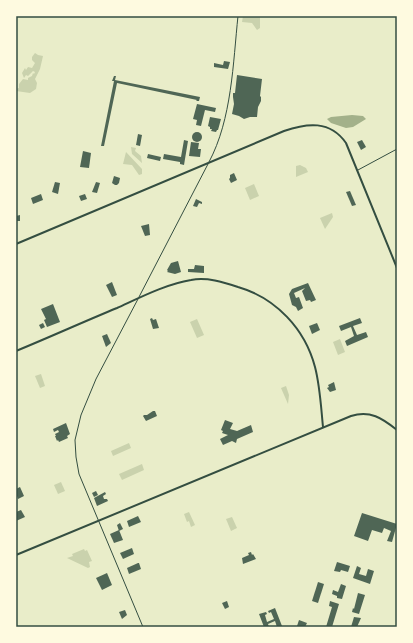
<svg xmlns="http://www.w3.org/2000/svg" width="413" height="643" font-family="Raleway,sans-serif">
<rect width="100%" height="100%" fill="#e9edc9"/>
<g fill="#cad2ad">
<polygon points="243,16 260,16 260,28 257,30 252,23 242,22"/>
<polygon points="35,53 38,55 43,56 40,69 35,79 37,83 36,89 30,93 16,91 16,89 19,88 19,84 23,79 28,80 28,78 32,76 33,73 34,74 35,72 33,71 28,76 26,75 24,78 22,73 25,68 26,70 28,67 32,68 35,63 32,60 32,57"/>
<polygon points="131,147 136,148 135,151 141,156 142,163 132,154"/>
<polygon points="126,152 142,169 142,174 139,175 132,165 123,164"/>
<polygon points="300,165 306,168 308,172 296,177 296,166"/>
<polygon points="254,184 259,196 250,200 245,188"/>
<polygon points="332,213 333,217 325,229 320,218"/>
<polygon points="197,319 204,335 197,338 190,322"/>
<polygon points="340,339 345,352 338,355 333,342"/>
<polygon points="41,374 45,386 40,388 35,376"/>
<polygon points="286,386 289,395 288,404 281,388"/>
<polygon points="129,443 131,448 113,456 111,451"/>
<polygon points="142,464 144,470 122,480 119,474"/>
<polygon points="61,482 65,491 58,494 54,485"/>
<polygon points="189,512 195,525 191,527 189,521 187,522 184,514"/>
<polygon points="232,517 237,528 231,531 226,519"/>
<polygon points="84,549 85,551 87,550 92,561 89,562 90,567 88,568 67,558 73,556 72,554"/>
</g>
<polygon fill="#a3b18a" points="352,115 363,116 366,119 353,127 346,128 331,123 327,119 331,117"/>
<g fill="#4f6655">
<polygon points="224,61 230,62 228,69 214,67 214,63 223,65"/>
<polygon points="237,75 262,79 260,96 261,97 261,101 258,107 257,117 250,117 244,119 239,116 232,114 234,104 233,97 233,93 235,93"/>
<polygon points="114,76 116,76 115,80 200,97 199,101 196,101 197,100 117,83 104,146 101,146 114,81 112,81"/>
<polygon points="197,104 216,108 215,112 205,110 201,126 196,125 197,120 193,119"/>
<polygon points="210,117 221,119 218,130 217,130 216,132 211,131 212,129 210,129 210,127 208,126"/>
<circle cx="197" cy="137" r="5"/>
<polygon points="138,134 142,135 140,146 136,145"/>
<polygon points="184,140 188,141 184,165 180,164 180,162 163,159 164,154 181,157"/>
<polygon points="362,140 366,147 361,150 357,142"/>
<polygon points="191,142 199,143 198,149 201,149 200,157 189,156"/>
<polygon points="83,151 91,153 89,168 80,167"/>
<polygon points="148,154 161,157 160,161 147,158"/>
<polygon points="234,173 237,180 231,183 229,179 230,178 230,175"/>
<polygon points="114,176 120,178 119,183 117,185 115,185 112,183"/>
<polygon points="55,182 60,183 58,194 52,192"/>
<polygon points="96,182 100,183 97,193 92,192"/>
<polygon points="350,191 356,205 352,206 346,192"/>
<polygon points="41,194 43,200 33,204 31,198"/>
<polygon points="85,194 87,199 81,201 79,196"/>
<polygon points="196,199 202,202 202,204 199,203 197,207 193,206"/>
<polygon points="20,215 20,221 16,221 16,216"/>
<polygon points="149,224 150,235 145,236 141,226"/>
<polygon points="178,261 181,272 175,274 167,272 168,271 167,270 171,263"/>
<polygon points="195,265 204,266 204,273 188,272 188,269 194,269"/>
<polygon points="112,282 117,295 112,297 106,285"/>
<polygon points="308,283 316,300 311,302 310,300 306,301 302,291 305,288 294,293 296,298 299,297 303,308 298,311 296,307 292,305 289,294 292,289"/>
<polygon points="53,304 60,322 47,327 44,320 46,319 41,309"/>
<polygon points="152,318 153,320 156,319 159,328 153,329 150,319"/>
<polygon points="360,318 362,323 353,326 357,335 366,332 368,337 347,346 345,341 354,336 351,327 341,331 339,326"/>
<polygon points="43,323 45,327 41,329 39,325"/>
<polygon points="317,323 320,330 312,334 309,326"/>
<polygon points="107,334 111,343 106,347 102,336"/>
<polygon points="334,382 336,390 330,392 327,388 329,387 328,385"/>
<polygon points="153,411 155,411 157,416 146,421 143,416 144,415 147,415"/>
<polygon points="225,420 233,423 230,429 237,431 251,425 253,432 237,439 236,443 232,441 223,445 220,439 228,435 222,433 223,431 221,430"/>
<polygon points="66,423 70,434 67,436 68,438 59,442 58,440 57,441 55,436 56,436 55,434 59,432 58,430 54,432 53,429"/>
<polygon points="20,487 24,496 18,499 17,496 16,497 16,489"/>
<polygon points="96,491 98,495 94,497 92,493"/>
<polygon points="105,492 106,494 103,496 104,499 107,499 108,501 97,506 94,498"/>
<polygon points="21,510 25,517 16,521 16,512"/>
<polygon points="362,513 397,524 392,542 387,541 391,531 384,528 382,533 372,530 368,541 354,536"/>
<polygon points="138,516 141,522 129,527 127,521"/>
<polygon points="120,523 123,529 119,531 117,525"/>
<polygon points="119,530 123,540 114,543 110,534"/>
<polygon points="132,548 134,554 123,559 120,553"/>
<polygon points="251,552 252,555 253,554 256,559 243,564 242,558 249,555 248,553"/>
<polygon points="337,562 350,566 348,572 341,570 340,572 334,571"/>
<polygon points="138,563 139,563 141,569 129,574 127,568"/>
<polygon points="357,566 361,568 359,574 366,576 368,569 374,571 370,584 353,578"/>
<polygon points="107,573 112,585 102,590 96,578"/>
<polygon points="318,582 324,584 318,603 312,601"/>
<polygon points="341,584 346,586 342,599 337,598 337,596 332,594 333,590 338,592"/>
<polygon points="358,593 365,595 359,614 352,612 353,608 354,609"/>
<polygon points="227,601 229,607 225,609 222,603"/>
<polygon points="330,601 339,604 332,627 326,627 332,607 329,606"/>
<polygon points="275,608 282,626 277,627 275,621 268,624 269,627 264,627 259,614 266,612 267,614 265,615 267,622 274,619 271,612 269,613 268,611"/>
<polygon points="125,610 127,615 122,619 119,612"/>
<polygon points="354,617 361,618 357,627 351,627"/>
<polygon points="299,620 307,623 305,627 298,627 297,626"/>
</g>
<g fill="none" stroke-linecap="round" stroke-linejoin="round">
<g stroke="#344e41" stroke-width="1">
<path d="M209,162C232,119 233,63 238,16"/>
<polyline points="358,170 397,149"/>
<polyline points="139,297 208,164"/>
<polyline points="138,299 96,379 81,415 75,440 76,457 79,474 143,627"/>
</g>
<g stroke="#344e41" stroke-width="2">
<path d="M16,351C50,337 83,322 117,308C139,298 166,284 191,280C207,277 223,282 238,287C276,298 305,329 315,367C320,386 321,407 323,427"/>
<path d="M16,555L351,416C370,410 382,418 397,430"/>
</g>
<path stroke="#344e41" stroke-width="2" d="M16,244L284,131C307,123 330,120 346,143L397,268"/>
</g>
<rect width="413" height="643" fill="none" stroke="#fefae0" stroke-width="34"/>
<rect x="17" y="17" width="379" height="609" fill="none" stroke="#344e41" stroke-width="1.5"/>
</svg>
